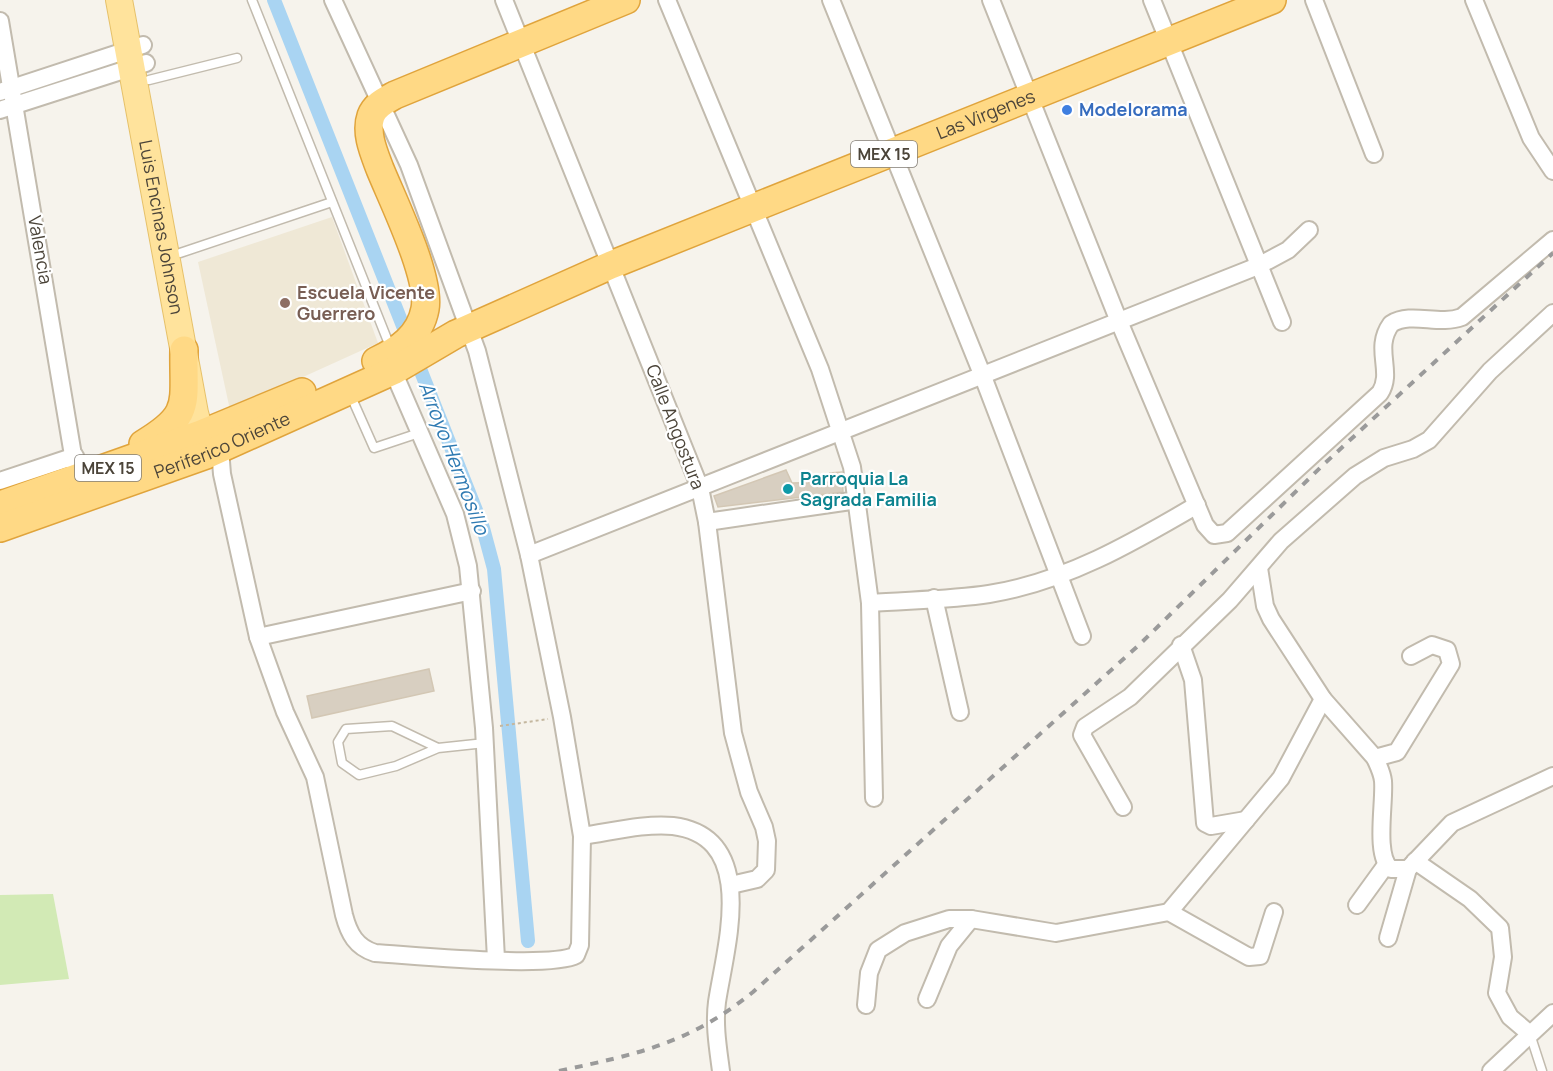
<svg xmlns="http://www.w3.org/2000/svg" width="1553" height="1071" font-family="Manrope,sans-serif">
<rect width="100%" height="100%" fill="#f6f3ec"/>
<polygon fill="#efe8d6" points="332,217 378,343 230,410 198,262"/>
<polygon fill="#d2eab5" points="53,894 69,979 0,985 0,895"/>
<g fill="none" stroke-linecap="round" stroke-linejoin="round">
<polyline stroke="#a9d4f2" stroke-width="14" points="274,0 483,528 494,569 528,941"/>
</g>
<g fill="#d8cfc1" stroke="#d3c7b4" stroke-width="1.5">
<polygon points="786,470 792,483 831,482 830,473 842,472 843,492 718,507 714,496"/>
<polygon points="429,669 434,691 312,718 307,696"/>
</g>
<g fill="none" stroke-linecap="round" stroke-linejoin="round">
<defs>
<g id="service">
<polyline points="252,0 391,349"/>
<polyline points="149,80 237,58"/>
<polyline points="180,253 332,202"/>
<polyline points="350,394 374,448 419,433"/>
<polyline points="438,748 392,726 346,729 338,742 342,763 359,775 396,766 438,748 485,743"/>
<polyline points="1530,1034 1542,1071"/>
</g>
<g id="minor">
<polyline points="504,0 700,488 707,522 733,733 749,792 764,827 767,841 766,870 757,879 731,885"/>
<polyline points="667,0 820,369 852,467 870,603 874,798"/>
<polyline points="831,0 982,374 1082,636"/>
<path d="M991,0L1118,319L1205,525L1214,535L1227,533L1380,393C1394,371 1373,349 1391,324C1412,311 1438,326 1462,317L1553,240"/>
<polyline points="1152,0 1282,322"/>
<polyline points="1314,0 1374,154"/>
<polyline points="1474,0 1531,138 1553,171"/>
<polyline points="0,21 77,479"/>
<polyline points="0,92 143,45"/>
<polyline points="0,110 146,63"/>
<polyline points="393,371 455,514 468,566 484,728 496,959"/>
<path d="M220,449L222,474L258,637L285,712L315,777L344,915C349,934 356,947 375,953C411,955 551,969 576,955L580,945L582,836L562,717L529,555L477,351L409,165L333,0"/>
<polyline points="0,481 75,456"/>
<polyline points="707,522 858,500"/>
<polyline points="529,555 1258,266 1288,250 1309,230"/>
<path d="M1259,568L1265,606L1271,619L1323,699L1375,758C1378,765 1382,772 1383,781C1385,802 1374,856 1391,869H1408L1452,823L1553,776"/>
<polyline points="934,598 960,712"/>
<path d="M870,603C909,600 950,600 989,594C1065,582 1132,543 1197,505"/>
<polyline points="258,637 472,591"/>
<polyline points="1181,645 1193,680 1205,823 1211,826 1246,820"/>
<polyline points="1375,758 1397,752 1451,664 1447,650 1432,645 1411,656"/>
<polyline points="1123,807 1082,735 1085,727 1130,697 1230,600 1281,541 1355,476 1384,458 1413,449 1429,440 1490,371 1553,313"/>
<path d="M582,836C611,832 645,823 673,826C760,837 725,948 717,1002C714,1025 718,1048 721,1071"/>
<polyline points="1415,861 1470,899 1500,928 1503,957 1497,993 1510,1017 1530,1034"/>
<polyline points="1357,905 1386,865"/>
<polyline points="1169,912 1281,778 1323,699"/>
<polyline points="1388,938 1408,869"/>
<polyline points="927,999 949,946 971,919"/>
<polyline points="866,1005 869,973 878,950 905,933 949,919 971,919 1056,933 1169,912 1249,957 1260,956 1274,912"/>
<polyline points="1491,1071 1553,1013"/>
</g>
<g id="primary">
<path id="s1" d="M119,0L195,413L206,453"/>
</g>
<g id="trunk">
<path d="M376,361C399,350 420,336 425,309C431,278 393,201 380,169C374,153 365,133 371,116C375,105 386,100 395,95L626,0"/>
<path d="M143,444C193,414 183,404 184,350"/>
<polyline points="0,505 201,434 302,392"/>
<path id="s2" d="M0,528L206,455L393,371L456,334L611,265L1272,0"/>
</g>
</defs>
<use href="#service" stroke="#c2bbae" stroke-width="11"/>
<use href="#minor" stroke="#c2bbae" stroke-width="20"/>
<use href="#primary" stroke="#e6c16a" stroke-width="28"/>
<use href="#trunk" stroke="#e0a43c" stroke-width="30"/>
<polyline stroke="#c4b79f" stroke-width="2" stroke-dasharray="3 3" stroke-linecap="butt" points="500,726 548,719"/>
<use href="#service" stroke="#fff" stroke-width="8"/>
<use href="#minor" stroke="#fff" stroke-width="16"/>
<use href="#primary" stroke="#ffe39c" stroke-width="26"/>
<use href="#trunk" stroke="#ffd985" stroke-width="27"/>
<path stroke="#9a9a9a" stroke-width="4" stroke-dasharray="8 8" stroke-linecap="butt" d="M559,1071C637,1054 689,1044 753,992L1139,645L1324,464L1553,253"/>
</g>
<circle fill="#3f7fe0" stroke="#fff" stroke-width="2" cx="1067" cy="110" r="6"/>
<circle fill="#8d6e63" stroke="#fff" stroke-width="2" cx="285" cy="303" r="6"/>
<circle fill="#0f9aa8" stroke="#fff" stroke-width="2" cx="788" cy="489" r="6"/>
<g text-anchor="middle" stroke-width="4.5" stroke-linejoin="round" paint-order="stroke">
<g fill="#fff" stroke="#817c74" stroke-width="1.5">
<rect x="851" y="141" width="66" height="26" rx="4.5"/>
<rect x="75" y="455" width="66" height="26" rx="4.5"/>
</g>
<g font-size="16" font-weight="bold" fill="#4b4439">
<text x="884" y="160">MEX 15</text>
<text x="108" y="474">MEX 15</text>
</g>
<g font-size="18" font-weight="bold" fill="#366cbe" stroke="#fff" text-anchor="start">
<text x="1079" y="116">Modelorama</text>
</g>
<g font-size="18" fill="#4b4439" stroke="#fff">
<text dy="6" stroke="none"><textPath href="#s2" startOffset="1070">Las Virgenes</textPath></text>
<text dy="6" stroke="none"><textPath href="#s1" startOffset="231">Luis Encinas Johnson</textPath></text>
<text transform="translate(40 250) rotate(80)" y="6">Valencia</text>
<text transform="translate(675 427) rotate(69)" y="6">Calle Angostura</text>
<text dy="6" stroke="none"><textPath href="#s2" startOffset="237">Periferico Oriente</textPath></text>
</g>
<g font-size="18" font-weight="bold" fill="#785e54" stroke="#fff" text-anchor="start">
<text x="297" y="299">Escuela Vicente<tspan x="297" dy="21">Guerrero</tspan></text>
</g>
<g font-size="18" font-weight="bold" fill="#0d838f" stroke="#fff" text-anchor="start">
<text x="800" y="485">Parroquia La<tspan x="800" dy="21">Sagrada Familia</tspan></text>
</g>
<g font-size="20" font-style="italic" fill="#2e7ab2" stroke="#fff">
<text transform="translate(454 458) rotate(69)" y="7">Arroyo Hermosillo</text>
</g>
</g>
</svg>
